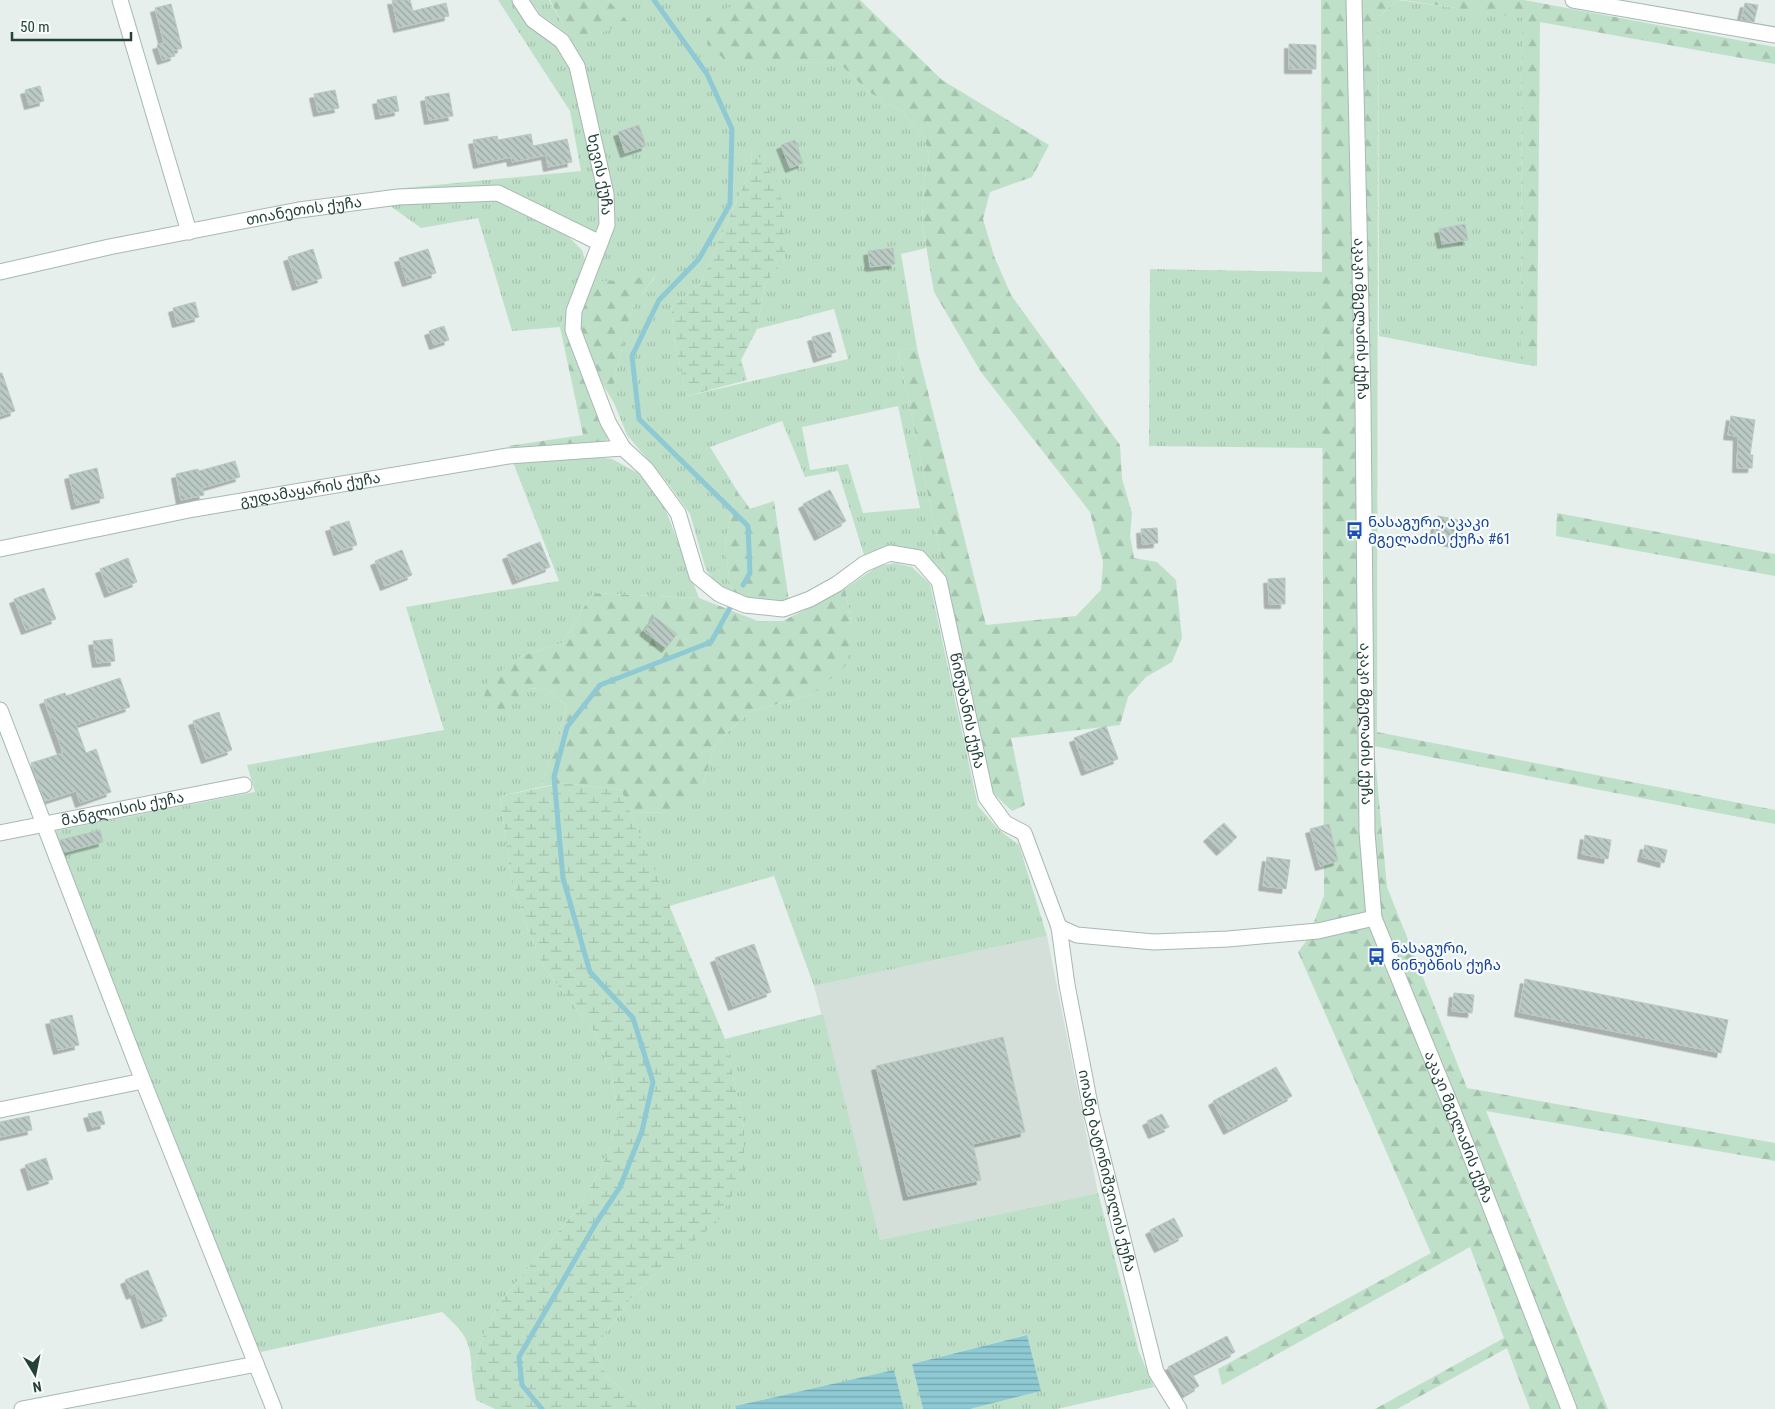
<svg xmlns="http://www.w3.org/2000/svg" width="1775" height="1409" font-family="'Roboto Condensed','Noto Sans Georgian',sans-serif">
<defs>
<pattern id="grass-tufts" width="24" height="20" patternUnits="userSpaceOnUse" patternTransform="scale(1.25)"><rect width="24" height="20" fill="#bfe0c8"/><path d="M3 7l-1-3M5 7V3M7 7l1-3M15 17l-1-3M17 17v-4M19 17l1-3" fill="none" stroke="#a4c1ad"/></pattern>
<pattern id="forest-firs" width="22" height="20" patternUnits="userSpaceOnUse" patternTransform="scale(1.25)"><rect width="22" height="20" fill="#bfe0c8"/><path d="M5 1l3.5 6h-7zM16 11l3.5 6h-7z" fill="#a4c1ad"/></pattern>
<pattern id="wetland-marsh" width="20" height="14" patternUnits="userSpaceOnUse" patternTransform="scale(1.25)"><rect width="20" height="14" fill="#bfe0c8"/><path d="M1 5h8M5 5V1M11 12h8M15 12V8" fill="none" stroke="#a4c1ad"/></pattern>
<pattern id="water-rules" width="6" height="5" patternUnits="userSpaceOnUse" patternTransform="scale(1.25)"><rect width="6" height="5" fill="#8ec9d4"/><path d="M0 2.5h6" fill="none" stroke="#74a5ad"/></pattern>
<pattern id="building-back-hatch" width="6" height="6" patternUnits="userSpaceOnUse" patternTransform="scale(1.25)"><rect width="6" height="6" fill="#bbcac4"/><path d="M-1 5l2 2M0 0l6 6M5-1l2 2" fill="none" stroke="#98a6a0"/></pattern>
<filter id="shadow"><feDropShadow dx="-4.5" dy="4.5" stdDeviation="0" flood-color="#0004"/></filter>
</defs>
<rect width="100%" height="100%" fill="#e6efeb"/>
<polygon fill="#d4dfda" points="1047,936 1098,1193 880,1240 814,986"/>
<g fill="url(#grass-tufts)" fill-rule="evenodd">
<polygon points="498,0 513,0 558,46 573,66 601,194 602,221 597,235 499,188 394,189 581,171 570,111"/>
<polygon points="530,0 549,0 569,35 540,14"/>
<path d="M608,0H732V6L779,62L839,63L869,92L901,111L925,138L929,160L924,182L922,223L926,248L901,254L917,348L898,351L945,575C917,543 903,541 864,555L838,471L805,477L782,421L710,447L736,489L725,545L731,592L719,586L706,570L690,514L667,482L627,435L614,403V378L633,307L655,277L590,283L611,234L587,77L574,46L626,21ZM752,148L785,260L765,284L757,329L834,309L848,359L687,396L675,344L671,308L700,284L751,169ZM898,406L920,508L863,513L848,464L810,470L802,427Z"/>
<polygon points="1398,0 1522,17 1521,364 1379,336 1378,17"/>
<polygon points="498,197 567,235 582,250 588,269 560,327 512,331 478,218 421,228 389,205"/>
<polygon points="1150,269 1322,272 1323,448 1149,446"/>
<path d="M587,457L612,459L638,473L662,500L699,598L593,593L562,643L519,657L528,688L548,690L567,706L541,787L500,796L510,871L525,922L543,966L596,1034L611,1074L619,1116L607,1155L583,1202L500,1302L481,1341L472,1375C471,1341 467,1335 442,1312L261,1352L251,1333L50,832L255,792L247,765L444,730L406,607L559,581L513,462Z"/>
<polygon points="895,563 912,567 930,584 978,806 998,829 1019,845 1047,936 814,986 774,876 669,906 630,812 671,813 703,783 716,743 751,711 812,695 852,626 845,589 878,566"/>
<polygon points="823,1014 880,1240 1098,1193 1139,1352 1154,1387 1057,1409 970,1409 1040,1391 1026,1335 912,1364 923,1409 904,1409 894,1371 735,1406 736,1409 645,1409 608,1378 594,1349 630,1299 666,1264 744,1128 725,1039"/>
</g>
<g fill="url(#forest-firs)">
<polygon points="550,0 608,0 627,21 574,46"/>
<polygon points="732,0 860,0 942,80 1049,145 1032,177 990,192 983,219 994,256 1011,295 1120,445 1122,479 1132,513 1130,535 1134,558 1157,562 1176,580 1182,638 1172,662 1146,677 1128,697 1120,725 1011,738 1025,805 1012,811 990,790 898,351 917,348 986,625 1076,616 1101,590 1103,562 1090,512 981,372 934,292 922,223 924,182 929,160 925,138 901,111 869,92 839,63 727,62 708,44 706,19 732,6"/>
<polygon points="1321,0 1398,0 1378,17 1377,732 1775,810 1775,824 1374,746 1387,887 1467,1088 1775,1143 1775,1161 1486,1111 1608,1409 1530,1409 1507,1348 1397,1409 1375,1409 1504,1338 1470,1247 1222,1385 1218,1369 1431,1253 1298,952 1307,940 1324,896"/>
<polygon points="1403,0 1524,0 1775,47 1775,64 1540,22 1537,366 1521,364 1522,18"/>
<path d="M655,276L633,308L614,378V403C602,381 581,354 579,329C578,313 585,297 590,283Z"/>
<polygon points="567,312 609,438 600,447 513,449 508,446 583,435 560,327"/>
<path d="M736,489L750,509L774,501L789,601C768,606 750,599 731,592L725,545Z"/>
<polygon points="1557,513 1775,554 1775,576 1556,536"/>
<polygon points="845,589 852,626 846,665 812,695 751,711 716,743 703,783 687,809 671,813 630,812 621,790 564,783 541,787 567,706 548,690 528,688 492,720 484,698 487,682 519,657 562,643 593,593 699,598 758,621 783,621"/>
</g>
<g fill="url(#wetland-marsh)">
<polygon points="752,147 779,185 784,216 785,260 765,284 757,329 741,360 747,380 687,396 675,344 671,308 700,284 751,169"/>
<polygon points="564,783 621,790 725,1039 744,1128 744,1174 717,1222 666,1264 630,1299 594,1349 608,1378 645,1409 495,1409 476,1400 472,1375 481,1341 500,1302 583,1202 607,1155 619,1116 611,1074 596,1034 543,966 525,922 510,871 500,796"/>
</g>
<g fill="url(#water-rules)">
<polygon points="1027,1335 1041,1391 970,1409 923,1409 912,1364"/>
<polygon points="894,1370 904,1409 736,1409 735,1406"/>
</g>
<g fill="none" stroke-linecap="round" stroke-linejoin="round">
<g stroke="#8ec9d4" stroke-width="5">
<polyline points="654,0 707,74 732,129 730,204 699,259 659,300 632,356 639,419 748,526 750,573 743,585"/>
<polyline points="542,1409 522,1385 519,1357 596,1223 620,1187 642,1131 653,1082 633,1018 590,972 563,878 554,777 567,727 600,685 711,642 731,606"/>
</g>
</g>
<g fill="url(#building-back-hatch)" stroke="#b8c9c2" filter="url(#shadow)">
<polygon points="392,0 410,0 413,11 446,3 449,16 398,28"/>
<polygon points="1745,3 1758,5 1754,22 1741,20"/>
<polygon points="171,4 182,48 173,51 175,56 162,60 157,45 164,43 155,8"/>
<polygon points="1289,44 1316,45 1316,69 1289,69"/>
<polygon points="40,86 44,101 29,105 25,90"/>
<polygon points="335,90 339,108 318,112 314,94"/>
<polygon points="449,93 453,116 429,120 425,97"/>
<polygon points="396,96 399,111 380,115 377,100"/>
<polygon points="639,125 646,146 625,153 618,132"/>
<polygon points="531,134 533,146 567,139 572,162 548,167 546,155 512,162 511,157 478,164 473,140 497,136 498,140"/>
<polygon points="795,140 803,163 790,168 781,145"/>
<polygon points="1465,224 1468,240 1442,244 1439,229"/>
<polygon points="893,248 895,264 870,267 868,251"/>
<polygon points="313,249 322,278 297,286 288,257"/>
<polygon points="428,249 436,273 407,282 399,258"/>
<polygon points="195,302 199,317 177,323 173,308"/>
<polygon points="444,326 449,340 434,345 429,331"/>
<polygon points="830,332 836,352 818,358 812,337"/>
<polygon points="0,373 2,373 15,411 0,416"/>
<polygon points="1731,416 1755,420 1750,455 1753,455 1752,468 1737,468 1738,436 1728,435"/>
<polygon points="235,461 240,477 202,488 204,495 181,500 176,474 198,469 199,471"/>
<polygon points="97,468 104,498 76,505 69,475"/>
<polygon points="830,490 846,521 819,536 803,504"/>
<polygon points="1438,516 1465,521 1460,544 1433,538"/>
<polygon points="349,521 357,545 338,551 330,527"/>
<polygon points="1157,528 1158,543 1142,544 1141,529"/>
<polygon points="540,542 550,567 517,580 507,555"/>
<polygon points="402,550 412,575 385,586 375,561"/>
<polygon points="128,558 137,582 109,593 100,569"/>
<polygon points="1285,578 1285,604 1269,604 1268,579"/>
<polygon points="44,588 56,619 26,630 14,599"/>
<polygon points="655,617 677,634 666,648 644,631"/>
<polygon points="112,639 115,661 97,663 93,641"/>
<polygon points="120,678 130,707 76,725 86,753 96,749 111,792 80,803 76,791 45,801 31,763 63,753 44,700 65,693 66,696"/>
<polygon points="219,712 232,750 206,759 193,721"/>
<polygon points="1106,726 1118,759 1086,771 1074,738"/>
<polygon points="1224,823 1237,837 1221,851 1208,837"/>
<polygon points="1329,824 1338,861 1320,866 1310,829"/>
<polygon points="100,830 103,842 65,852 60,840"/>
<polygon points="1585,835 1611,840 1608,859 1582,854"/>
<polygon points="1645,845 1667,850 1664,863 1642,857"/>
<polygon points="1267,857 1290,860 1286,889 1263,886"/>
<polygon points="754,944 771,992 733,1006 715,958"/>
<polygon points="1525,979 1728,1020 1721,1053 1519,1012"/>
<polygon points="1454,993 1474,995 1472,1013 1452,1011"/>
<polygon points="72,1015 79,1045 58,1050 50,1020"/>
<polygon points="1003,1037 1025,1132 973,1144 981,1180 908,1196 876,1066"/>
<polygon points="1276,1067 1292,1096 1228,1130 1213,1101"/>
<polygon points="101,1111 105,1124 92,1127 88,1114"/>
<polygon points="1162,1114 1169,1127 1153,1134 1147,1121"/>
<polygon points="29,1116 32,1130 0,1137 0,1122"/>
<polygon points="46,1158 53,1179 32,1186 25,1165"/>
<polygon points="1174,1218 1183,1236 1159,1248 1150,1230"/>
<polygon points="148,1270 167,1316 146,1324 135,1293 131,1295 125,1280"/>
<polygon points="1227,1336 1235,1352 1192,1374 1199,1386 1184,1395 1168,1367"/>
</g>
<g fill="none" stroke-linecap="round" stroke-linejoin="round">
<defs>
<g id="minor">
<polyline points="120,0 189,232"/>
<path id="s1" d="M520,0L533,20L562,41L577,66L606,194L607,225L574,311L573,330L608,422L623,448L646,469L678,513L697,576L719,594L745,605L783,609L810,599L837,584L864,564L890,553L919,558L939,581L986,797L1005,823L1024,833L1059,927L1067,985L1092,1115L1156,1372L1179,1409"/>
<polyline points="1573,0 1775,35"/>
<path id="s2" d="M0,272L109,247L299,210L398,197L498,193L600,243"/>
<path id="s3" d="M0,549L194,509L508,456L623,448"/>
<polyline points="0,710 143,1081 274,1409"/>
<path id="s4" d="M0,833L244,785"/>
<polyline points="1059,927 1077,935 1154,942 1228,939 1318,931 1374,918"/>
<polyline points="0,1110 143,1081"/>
<polyline points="22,1409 256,1364"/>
</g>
<g id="tertiary">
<path id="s5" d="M1354,0L1363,402L1367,832L1374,918L1452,1108L1569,1409"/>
</g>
</defs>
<use href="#minor" stroke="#a8b8b2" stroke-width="17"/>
<use href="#tertiary" stroke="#a8b8b2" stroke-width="17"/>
<use href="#minor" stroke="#fff" stroke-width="15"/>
<use href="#tertiary" stroke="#fff" stroke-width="15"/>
</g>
<defs>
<symbol id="bus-bare" viewBox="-9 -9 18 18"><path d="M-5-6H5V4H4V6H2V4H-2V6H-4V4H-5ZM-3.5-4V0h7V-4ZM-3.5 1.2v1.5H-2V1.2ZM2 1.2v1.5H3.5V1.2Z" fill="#1a4fb4" stroke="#f7fbf9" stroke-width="2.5" paint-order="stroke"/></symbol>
</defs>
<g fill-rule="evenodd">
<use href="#bus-bare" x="1342" y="518" width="25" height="25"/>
<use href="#bus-bare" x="1364" y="944" width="25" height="25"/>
</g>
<g text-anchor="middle" stroke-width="4.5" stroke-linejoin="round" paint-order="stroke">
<g font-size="15" fill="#24423a" stroke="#f7fbf9">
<text dy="5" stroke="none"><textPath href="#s1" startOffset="200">ხევის ქუჩა</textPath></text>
<text dy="5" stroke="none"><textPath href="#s2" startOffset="310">თიანეთის ქუჩა</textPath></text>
<text dy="5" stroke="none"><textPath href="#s5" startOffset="319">აკაკი მგელაძის ქუჩა</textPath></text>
<text dy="5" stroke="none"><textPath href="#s3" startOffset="316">გუდამაყარის ქუჩა</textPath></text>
<text dy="5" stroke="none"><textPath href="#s1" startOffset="1051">წინუბანის ქუჩა</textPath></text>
<text dy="5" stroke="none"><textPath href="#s5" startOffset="724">აკაკი მგელაძის ქუჩა</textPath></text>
<text dy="5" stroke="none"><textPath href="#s4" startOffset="125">მანგლისის ქუჩა</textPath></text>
<text dy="5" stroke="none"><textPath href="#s5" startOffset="1144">აკაკი მგელაძის ქუჩა</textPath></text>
<text dy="5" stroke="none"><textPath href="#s1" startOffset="1542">იოანე ბატონიშვილის ქუჩა</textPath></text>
</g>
<g font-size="15" fill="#164399" stroke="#f7fbf9" text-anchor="start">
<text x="1368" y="527">ნასაგური, აკაკი<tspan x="1368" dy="17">მგელაძის ქუჩა #61</tspan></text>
<text x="1391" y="953">ნასაგური,<tspan x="1391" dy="17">წინუბნის ქუჩა</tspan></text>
</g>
</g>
<g transform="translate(35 1374) rotate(170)" stroke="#f7fbf9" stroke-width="4" paint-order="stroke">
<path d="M0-4L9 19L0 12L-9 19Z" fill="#24423a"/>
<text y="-8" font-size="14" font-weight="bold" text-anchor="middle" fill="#24423a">N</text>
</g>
<path d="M12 32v8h119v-8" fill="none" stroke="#24423a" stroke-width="2.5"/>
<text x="20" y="32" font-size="15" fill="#24423a" stroke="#f7fbf9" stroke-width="4" paint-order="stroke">50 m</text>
</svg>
